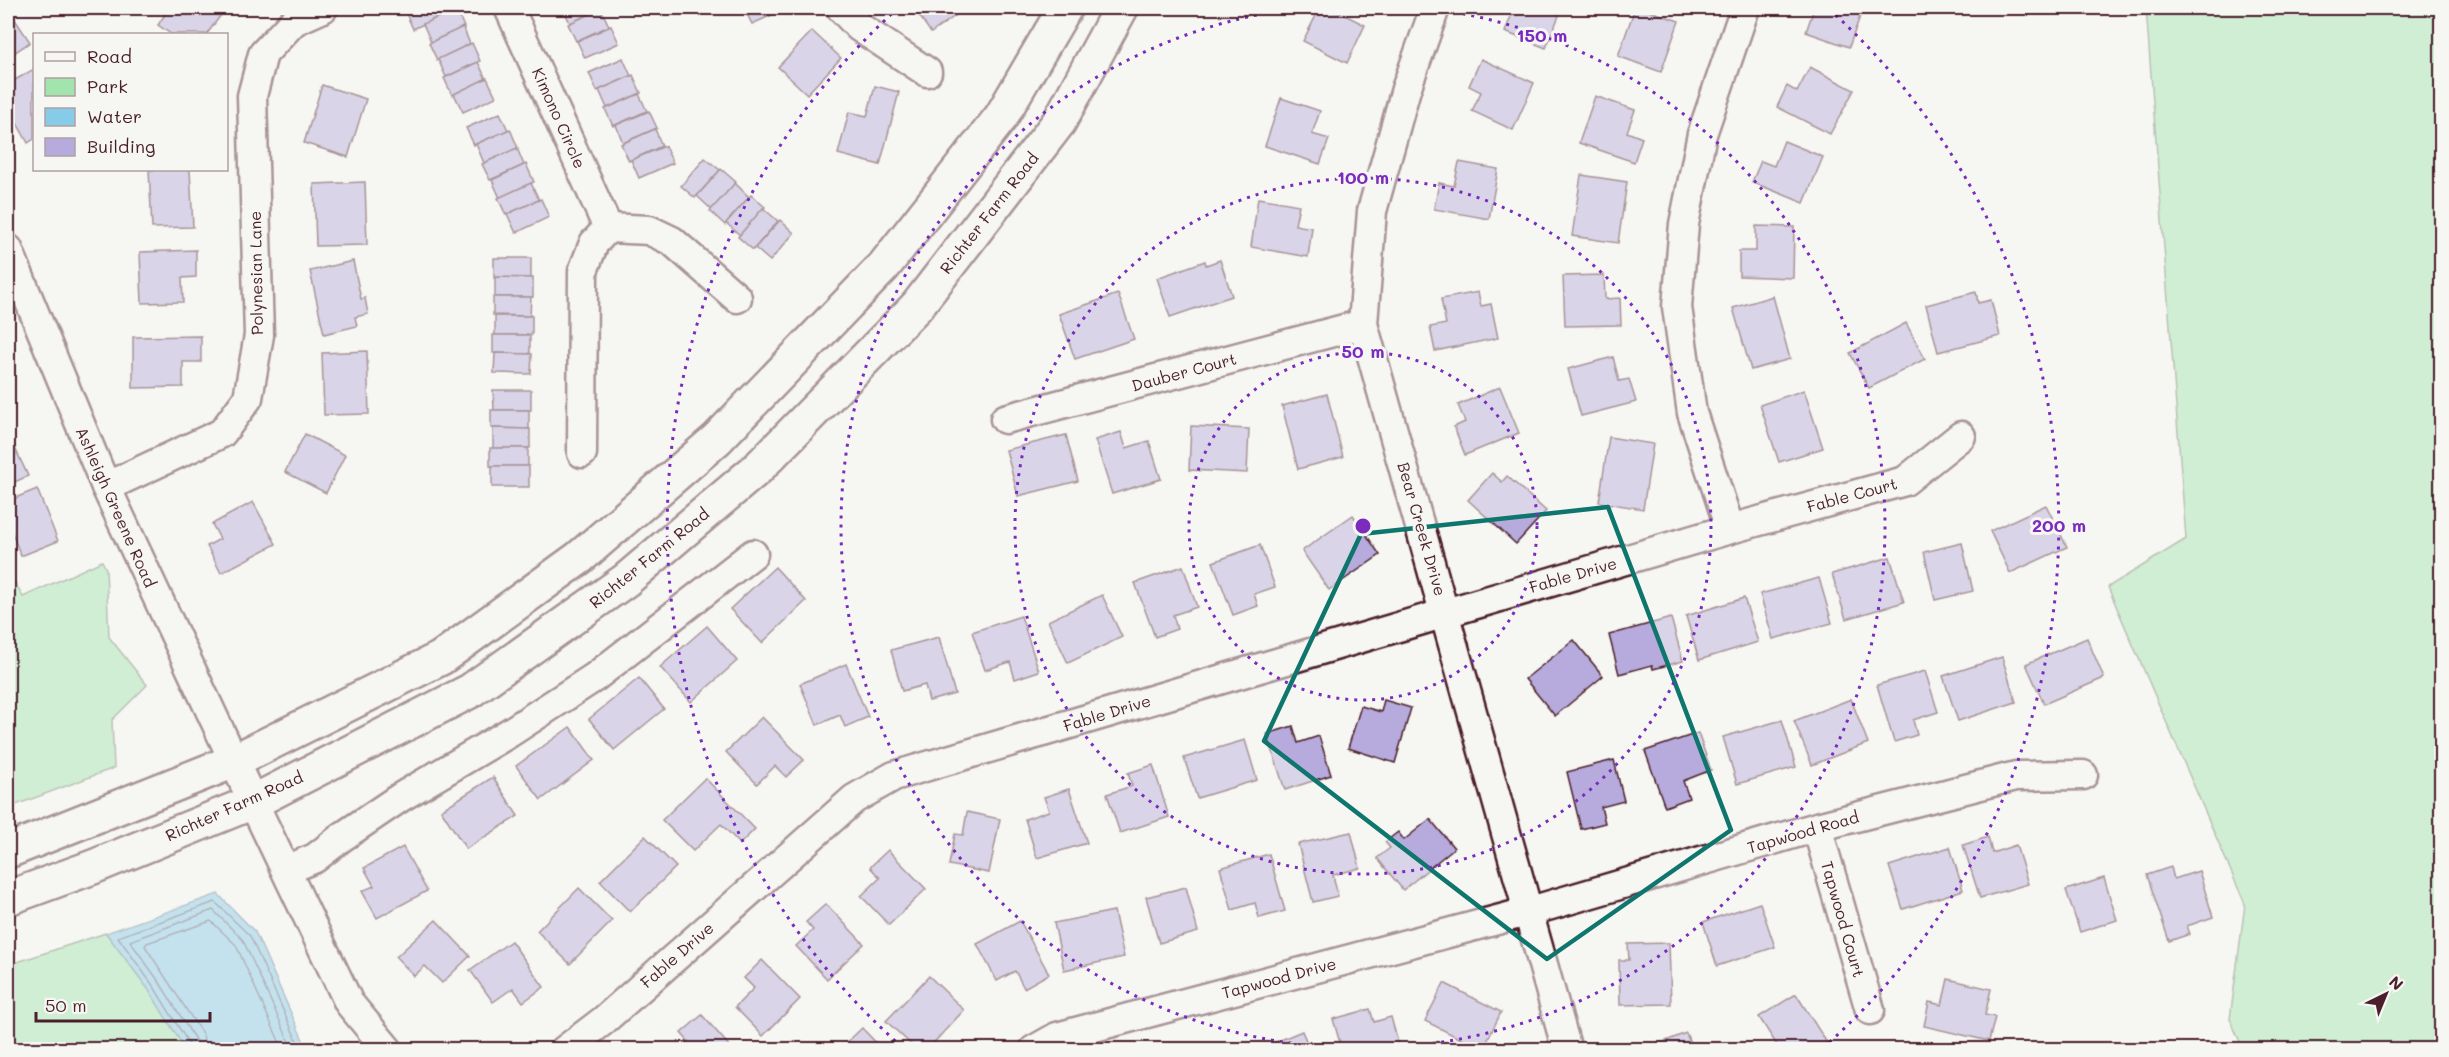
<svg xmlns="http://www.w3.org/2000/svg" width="2449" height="1057" font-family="Mali,sans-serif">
<rect width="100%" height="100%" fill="#f6f6f2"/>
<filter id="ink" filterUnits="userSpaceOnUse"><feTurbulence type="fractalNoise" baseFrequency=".0167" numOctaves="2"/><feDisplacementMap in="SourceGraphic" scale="12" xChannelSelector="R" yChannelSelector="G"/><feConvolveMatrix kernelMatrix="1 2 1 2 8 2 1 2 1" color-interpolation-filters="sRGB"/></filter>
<g filter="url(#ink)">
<g fill="#a1e4ae" stroke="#76826c" stroke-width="1.5">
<polygon points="2146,8 2441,8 2441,1049 2243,1049 2230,1019 2245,904 2108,587 2186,539"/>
<polygon points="102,561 106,569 109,637 147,685 112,720 114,768 8,808 8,570 23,597"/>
<polygon points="106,933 149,990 185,1049 8,1049 8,965"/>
</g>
<polygon fill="#86cbe8" stroke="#6e869c" stroke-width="1.5" points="218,894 255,932 307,1049 185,1049 149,990 106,933"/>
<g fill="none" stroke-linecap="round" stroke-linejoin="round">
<g stroke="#626477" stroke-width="1.5">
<polyline points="190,1050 189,1044 154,987 118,937 215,902 250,936 301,1050"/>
<polyline points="197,1050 196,1041 160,983 130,941 213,910 243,940 293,1050"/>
<polyline points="206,1050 203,1035 145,946 147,943 211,921 236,945 283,1050"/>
</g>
</g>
<g fill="#b6abdc" stroke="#4a1f2b" stroke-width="1.5">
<polygon points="169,8 226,8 207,34 171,34 158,25"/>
<polygon points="412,8 453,8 454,10 413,29 405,11"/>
<polygon points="563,8 603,8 570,23"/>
<polygon points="744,8 788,8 752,24"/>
<polygon points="926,8 966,8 931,33 918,14"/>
<polygon points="1320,8 1331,8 1365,25 1347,63 1303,41"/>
<polygon points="1503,8 1562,8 1546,48 1505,32 1513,11"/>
<polygon points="1635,8 1641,8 1679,21 1661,72 1618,56"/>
<polygon points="1814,8 1863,8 1849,47 1806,32"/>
<polygon points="8,9 30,42 8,57"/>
<polygon points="456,9 464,27 431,42 423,24"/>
<polygon points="601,9 609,26 576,41 568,24"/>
<polygon points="611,26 619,43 585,58 577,41"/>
<polygon points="463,27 470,44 437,60 429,43"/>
<polygon points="812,31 841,58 807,94 778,67"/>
<polygon points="472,43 480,61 446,77 438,59"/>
<polygon points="623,58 631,76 597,91 589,73"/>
<polygon points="1481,59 1534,83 1513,130 1472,111 1481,92 1469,86"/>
<polygon points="478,62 486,79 452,95 444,78"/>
<polygon points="1810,67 1854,90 1830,134 1777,107 1787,86 1797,92"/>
<polygon points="34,69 34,139 28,143 8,107 8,84"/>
<polygon points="633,75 641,93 607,108 599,90"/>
<polygon points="487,78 496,97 463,112 454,94"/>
<polygon points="322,85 366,99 348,157 304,143"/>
<polygon points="875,86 899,92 880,165 838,154 849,112 867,116"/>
<polygon points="639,94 647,111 613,126 605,109"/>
<polygon points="1595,96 1635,110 1627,132 1642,138 1634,162 1579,143"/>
<polygon points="1281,98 1320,111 1312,134 1329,139 1320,164 1265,146"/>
<polygon points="649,111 657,128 623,143 616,125"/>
<polygon points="500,113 508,130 474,145 466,128"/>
<polygon points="510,129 518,148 484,163 476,144"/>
<polygon points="655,129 662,146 629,161 621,144"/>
<polygon points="1784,141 1823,157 1804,203 1752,182 1761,161 1774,166"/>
<polygon points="665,146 673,163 639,178 631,160"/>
<polygon points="517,148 524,165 490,180 482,164"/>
<polygon points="705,158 720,170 695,198 681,186"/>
<polygon points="1459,162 1498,169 1489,219 1434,209 1439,183 1454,186"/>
<polygon points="526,164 534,182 500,198 492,180"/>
<polygon points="721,169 736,182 712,210 697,196"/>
<polygon points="149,170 190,170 193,227 152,228"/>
<polygon points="1581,175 1627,182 1618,243 1572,236"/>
<polygon points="365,182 367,245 316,246 314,184"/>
<polygon points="531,183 539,200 506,215 498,198"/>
<polygon points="735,183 749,197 725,225 710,211"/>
<polygon points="751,195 765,207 740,235 726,223"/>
<polygon points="1258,198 1299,205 1295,225 1312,228 1308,257 1251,247"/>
<polygon points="541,199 549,217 516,233 507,214"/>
<polygon points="763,208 778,221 753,250 738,237"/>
<polygon points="780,220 794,233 770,261 755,248"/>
<polygon points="1756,226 1794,227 1793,278 1739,276 1739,251 1756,251"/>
<polygon points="196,250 196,277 182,278 183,302 142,303 140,252"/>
<rect x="494" y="258" width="37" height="20"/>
<polygon points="1220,260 1232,296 1170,317 1157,278 1205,261 1206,265"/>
<polygon points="353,261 361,299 365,298 368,314 355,317 357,326 324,334 310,271"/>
<polygon points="1604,275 1605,299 1620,298 1621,325 1565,326 1563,276"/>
<polygon points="495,277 533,278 533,297 495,297"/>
<polygon points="1478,292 1481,306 1491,304 1498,338 1435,351 1430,327 1446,324 1441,299"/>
<polygon points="1976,292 1978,303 1991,300 2000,336 1938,352 1926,305"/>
<polygon points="1118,294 1134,339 1075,359 1059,314"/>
<polygon points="1773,296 1790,359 1751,370 1733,308"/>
<polygon points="493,297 531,297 530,316 493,315"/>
<rect x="495" y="316" width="37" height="19"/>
<polygon points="1906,323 1925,359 1869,388 1850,353"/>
<polygon points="493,335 530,335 530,354 493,353"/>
<polygon points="201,336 201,362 183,362 183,387 133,388 133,337"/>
<polygon points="367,351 369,414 324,415 322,353"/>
<polygon points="495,353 532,354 531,374 494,373"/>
<polygon points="1613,357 1619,381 1629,379 1636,402 1581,416 1568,369"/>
<polygon points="1500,387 1519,433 1465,455 1454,427 1465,422 1458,405"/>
<polygon points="493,390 531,390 531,410 494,410"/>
<polygon points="1804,390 1823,448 1779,462 1760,405"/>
<polygon points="1327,394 1343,457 1298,469 1282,406"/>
<polygon points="491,410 529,410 529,429 491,428"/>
<polygon points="1191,426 1249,429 1247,473 1189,470"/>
<polygon points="493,428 530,429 530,448 493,448"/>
<polygon points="1121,432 1126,448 1149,441 1161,479 1112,494 1095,440"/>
<polygon points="8,433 28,476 8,485"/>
<polygon points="305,434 345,455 326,493 285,472"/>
<polygon points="1066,435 1078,481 1018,496 1006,450"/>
<polygon points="1609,437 1653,444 1643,509 1599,502"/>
<rect x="490" y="448" width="38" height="18"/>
<rect x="492" y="466" width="37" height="21"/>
<polygon points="1492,473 1502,482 1507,476 1546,511 1516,544 1468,500"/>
<polygon points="37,489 58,541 21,556 8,523 8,501"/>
<polygon points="253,502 276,544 221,573 207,546 220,539 212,524"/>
<polygon points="2046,505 2067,547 2010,573 1990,531"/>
<polygon points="1353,515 1380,555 1329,590 1302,551"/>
<polygon points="1962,543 1973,591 1935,600 1924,552"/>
<polygon points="1260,545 1275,587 1254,594 1258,606 1233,615 1213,562"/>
<polygon points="1890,557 1904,602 1846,619 1832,574"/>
<polygon points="1183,566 1197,607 1173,615 1177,629 1155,637 1135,583"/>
<polygon points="775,567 806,601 762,643 730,609"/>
<polygon points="1819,578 1832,623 1773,639 1760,594"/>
<polygon points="1102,595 1122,637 1068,663 1048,621"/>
<polygon points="1744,598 1758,642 1699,660 1686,616"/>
<polygon points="1021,616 1039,671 1015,679 1010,662 985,670 972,632"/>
<polygon points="1671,618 1683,661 1653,669 1652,665 1619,674 1609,635"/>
<polygon points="707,626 737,661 691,702 660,667"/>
<polygon points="939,637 955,694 929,701 925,685 902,691 891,650"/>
<polygon points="2087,638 2104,678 2044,704 2026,664"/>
<polygon points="1574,640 1603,676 1555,716 1525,679"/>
<polygon points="2002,657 2016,702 1958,721 1943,676"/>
<polygon points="846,664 868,717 845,727 840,715 817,725 800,684"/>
<polygon points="1925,671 1938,712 1913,720 1917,735 1894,742 1877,685"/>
<polygon points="639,678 664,709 614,750 589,719"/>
<polygon points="1851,699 1868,743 1812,765 1794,721"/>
<polygon points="1384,700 1411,708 1395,763 1348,748 1361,706 1381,712"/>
<polygon points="762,717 804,760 786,777 775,766 757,784 726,752"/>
<polygon points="1782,720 1796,767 1737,784 1723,737"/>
<polygon points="1293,726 1298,743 1319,736 1331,775 1285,790 1267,734"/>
<polygon points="570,727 594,760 541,800 516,766"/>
<polygon points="1698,733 1711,770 1683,781 1689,798 1665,807 1645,751"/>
<polygon points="1245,740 1257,780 1197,798 1184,758"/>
<polygon points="1614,760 1624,801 1601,807 1605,823 1581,829 1567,772"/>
<polygon points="1153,765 1169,817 1120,833 1107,794 1132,786 1128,773"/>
<polygon points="493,777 518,816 466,849 441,810"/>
<polygon points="705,778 755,829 740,844 721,824 693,851 662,820"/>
<polygon points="1069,789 1087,843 1037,858 1025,819 1049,811 1044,797"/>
<polygon points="967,812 1000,819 989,873 949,865 955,834 963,835"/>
<polygon points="1430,819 1454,848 1403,890 1377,858 1390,848 1385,842 1398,832 1404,840"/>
<polygon points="1351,832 1360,868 1333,875 1338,896 1313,902 1298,844"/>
<polygon points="645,836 676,867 630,912 600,881"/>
<polygon points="1988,837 1992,853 2016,845 2028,884 1980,898 1963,845"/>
<polygon points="403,847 427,891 377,918 362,891 374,886 364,868"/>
<polygon points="1950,847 1963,890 1903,909 1889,866"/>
<polygon points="888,850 926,889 889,925 861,896 880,878 870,867"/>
<polygon points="1269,854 1285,911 1259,918 1255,903 1232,910 1220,868"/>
<polygon points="2171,867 2174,879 2199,871 2213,917 2187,926 2190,934 2169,941 2147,875"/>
<polygon points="2104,878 2117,920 2080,932 2066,890"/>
<polygon points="1186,887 1198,932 1159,943 1146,897"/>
<polygon points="579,888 612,921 570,964 537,931"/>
<polygon points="1760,903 1775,947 1717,966 1703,922"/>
<polygon points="826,904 864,944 827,979 796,946 813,930 806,922"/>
<polygon points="1114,911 1124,957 1064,970 1054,923"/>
<polygon points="436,920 470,956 442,983 425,966 414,976 396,957"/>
<polygon points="1020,921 1049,974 1024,988 1015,971 997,981 977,944"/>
<polygon points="511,941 544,987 523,1002 513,988 493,1002 470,970"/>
<polygon points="1669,943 1671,1004 1620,1005 1619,960 1629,960 1628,944"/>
<polygon points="762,960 800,999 763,1036 735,1007 754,988 744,978"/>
<polygon points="929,976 964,1010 927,1050 917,1050 886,1021"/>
<polygon points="1948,979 1991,989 1985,1015 1995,1017 1989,1041 1924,1026 1929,1002 1942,1005"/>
<polygon points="1444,983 1501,1012 1483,1050 1425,1021"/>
<polygon points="1796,994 1829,1046 1823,1050 1780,1050 1759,1017"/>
<polygon points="1370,1009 1374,1022 1391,1017 1400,1050 1342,1050 1333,1019"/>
<polygon points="702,1015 733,1050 679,1050 688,1041 681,1033"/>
<polygon points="862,1028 883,1050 839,1050"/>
<polygon points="1302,1031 1310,1050 1262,1050 1261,1048"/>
<polygon points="1686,1033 1693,1050 1646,1049"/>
</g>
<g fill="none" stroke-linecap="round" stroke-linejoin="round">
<defs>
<g id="minor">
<polyline points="509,8 608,228 594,243 583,271 582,453"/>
<polyline points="841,8 859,27 927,72"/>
<polyline points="1435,8 1406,89 1372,211 1363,324 1567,1050"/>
<polyline points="608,228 649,230 672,241 737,298"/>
<polyline points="8,249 106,487 253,802 349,1003 388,1050"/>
<polyline points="1005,419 1363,324"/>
<polyline points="106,487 222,433 248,398 259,335 252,96 263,54 294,21 323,8"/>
<polyline points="1730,529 1692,413 1677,307 1684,224 1702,134 1745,8"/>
<polyline points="1817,827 1870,1010"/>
<polyline points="286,870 315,858 342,837 401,797 509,733 595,677 753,554"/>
<polyline points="565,1050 603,1021 854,799 894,776 1730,529 1905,481 1961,436"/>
<polyline points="1034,1050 1057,1037 1527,912 1817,827 2016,776 2083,775"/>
</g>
<g id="major">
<polyline points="8,851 234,761 441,658 579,558 717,439 884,266 1001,117 1065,8"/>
<polyline points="8,898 93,867 253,802 470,691 626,580 758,468 917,306 1059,122 1121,8"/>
</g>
</defs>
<use href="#minor" stroke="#4a1f2b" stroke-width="33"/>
<use href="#major" stroke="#4a1f2b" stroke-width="38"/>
<use href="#minor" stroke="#f6f6f2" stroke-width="28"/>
<use href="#major" stroke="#f6f6f2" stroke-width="33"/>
</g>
</g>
<path d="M0 0H2449V1057H0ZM1608,507L1731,830L1547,959L1264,741L1361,534Z" fill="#f6f6f2" fill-opacity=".55" fill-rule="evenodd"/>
<path fill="none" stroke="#0f766e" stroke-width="4.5" stroke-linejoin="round" d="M1608,507L1731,830L1547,959L1264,741L1361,534Z"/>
<g fill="none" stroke="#7b2cbf" stroke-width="3" stroke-dasharray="3 6">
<circle cx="1363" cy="526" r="174"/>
<circle cx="1363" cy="526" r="348"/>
<path d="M1427 8A522 522 0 1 1 1299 8"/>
<path d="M902 1047A696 696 0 0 1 897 9M1829 9A696 696 0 0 1 1824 1047"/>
</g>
<g text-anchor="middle" stroke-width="6" stroke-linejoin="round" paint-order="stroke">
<g font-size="16" fill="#4a1f2b" stroke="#f6f6f2">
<text transform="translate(559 118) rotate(66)" y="6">Kimono Circle</text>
<text transform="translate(989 213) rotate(-52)" y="6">Richter Farm Road</text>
<text transform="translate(256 273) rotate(-91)" y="6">Polynesian Lane</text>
<text transform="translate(1184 372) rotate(-15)" y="6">Dauber Court</text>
<text transform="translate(1852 495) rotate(-15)" y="6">Fable Court</text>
<text transform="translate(116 507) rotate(66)" y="6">Ashleigh Greene Road</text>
<text transform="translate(1422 529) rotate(74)" y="6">Bear Creek Drive</text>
<text transform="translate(649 558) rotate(-39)" y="6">Richter Farm Road</text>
<text transform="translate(1573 575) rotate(-16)" y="6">Fable Drive</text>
<text transform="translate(1107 713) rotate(-17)" y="6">Fable Drive</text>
<text transform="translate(234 806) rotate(-24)" y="6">Richter Farm Road</text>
<text transform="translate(1803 832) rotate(-16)" y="6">Tapwood Road</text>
<text transform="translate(1843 919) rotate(74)" y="6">Tapwood Court</text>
<text transform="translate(677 955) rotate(-41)" y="6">Fable Drive</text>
<text transform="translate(1279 978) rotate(-15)" y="6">Tapwood Drive</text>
</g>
</g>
<circle cx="1363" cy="526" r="9" fill="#7b2cbf" stroke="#f6f6f2" stroke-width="3"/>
<g font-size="18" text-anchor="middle" font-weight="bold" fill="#7b2cbf" stroke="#f6f6f2" stroke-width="6" stroke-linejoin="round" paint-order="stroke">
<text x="1542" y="42">150 m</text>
<text x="1363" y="184">100 m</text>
<text x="1363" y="358">50 m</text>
<text x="2059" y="532">200 m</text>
</g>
<rect width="2449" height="1057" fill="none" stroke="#f6f6f2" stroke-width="30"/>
<rect x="15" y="15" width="2419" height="1027" fill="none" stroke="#4a1f2b" stroke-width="2" filter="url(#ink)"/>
<rect x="33" y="33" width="195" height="138" fill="#f6f6f2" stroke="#b1a0a2" stroke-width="1.5"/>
<rect x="45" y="52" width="30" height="9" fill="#f6f6f2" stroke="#b1a0a2" stroke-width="1.5"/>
<text x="87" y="63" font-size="18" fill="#4a1f2b">Road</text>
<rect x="45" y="78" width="30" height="18" fill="#a1e4ae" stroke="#b1a0a2" stroke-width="1.5"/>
<text x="87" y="93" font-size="18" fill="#4a1f2b">Park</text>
<rect x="45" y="108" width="30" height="18" fill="#86cbe8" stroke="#b1a0a2" stroke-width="1.5"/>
<text x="87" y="123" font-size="18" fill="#4a1f2b">Water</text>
<rect x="45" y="138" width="30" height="18" fill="#b6abdc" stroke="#b1a0a2" stroke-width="1.5"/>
<text x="87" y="153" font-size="18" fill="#4a1f2b">Building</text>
<g transform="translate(2386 994) rotate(43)" stroke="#f6f6f2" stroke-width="4.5" paint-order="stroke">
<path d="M0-4.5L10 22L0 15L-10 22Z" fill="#4a1f2b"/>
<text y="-9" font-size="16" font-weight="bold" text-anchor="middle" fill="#4a1f2b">N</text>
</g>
<path d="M36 1012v9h174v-9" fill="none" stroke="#4a1f2b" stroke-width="3"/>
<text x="45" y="1012" font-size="18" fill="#4a1f2b" stroke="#f6f6f2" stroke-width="4.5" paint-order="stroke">50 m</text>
</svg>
